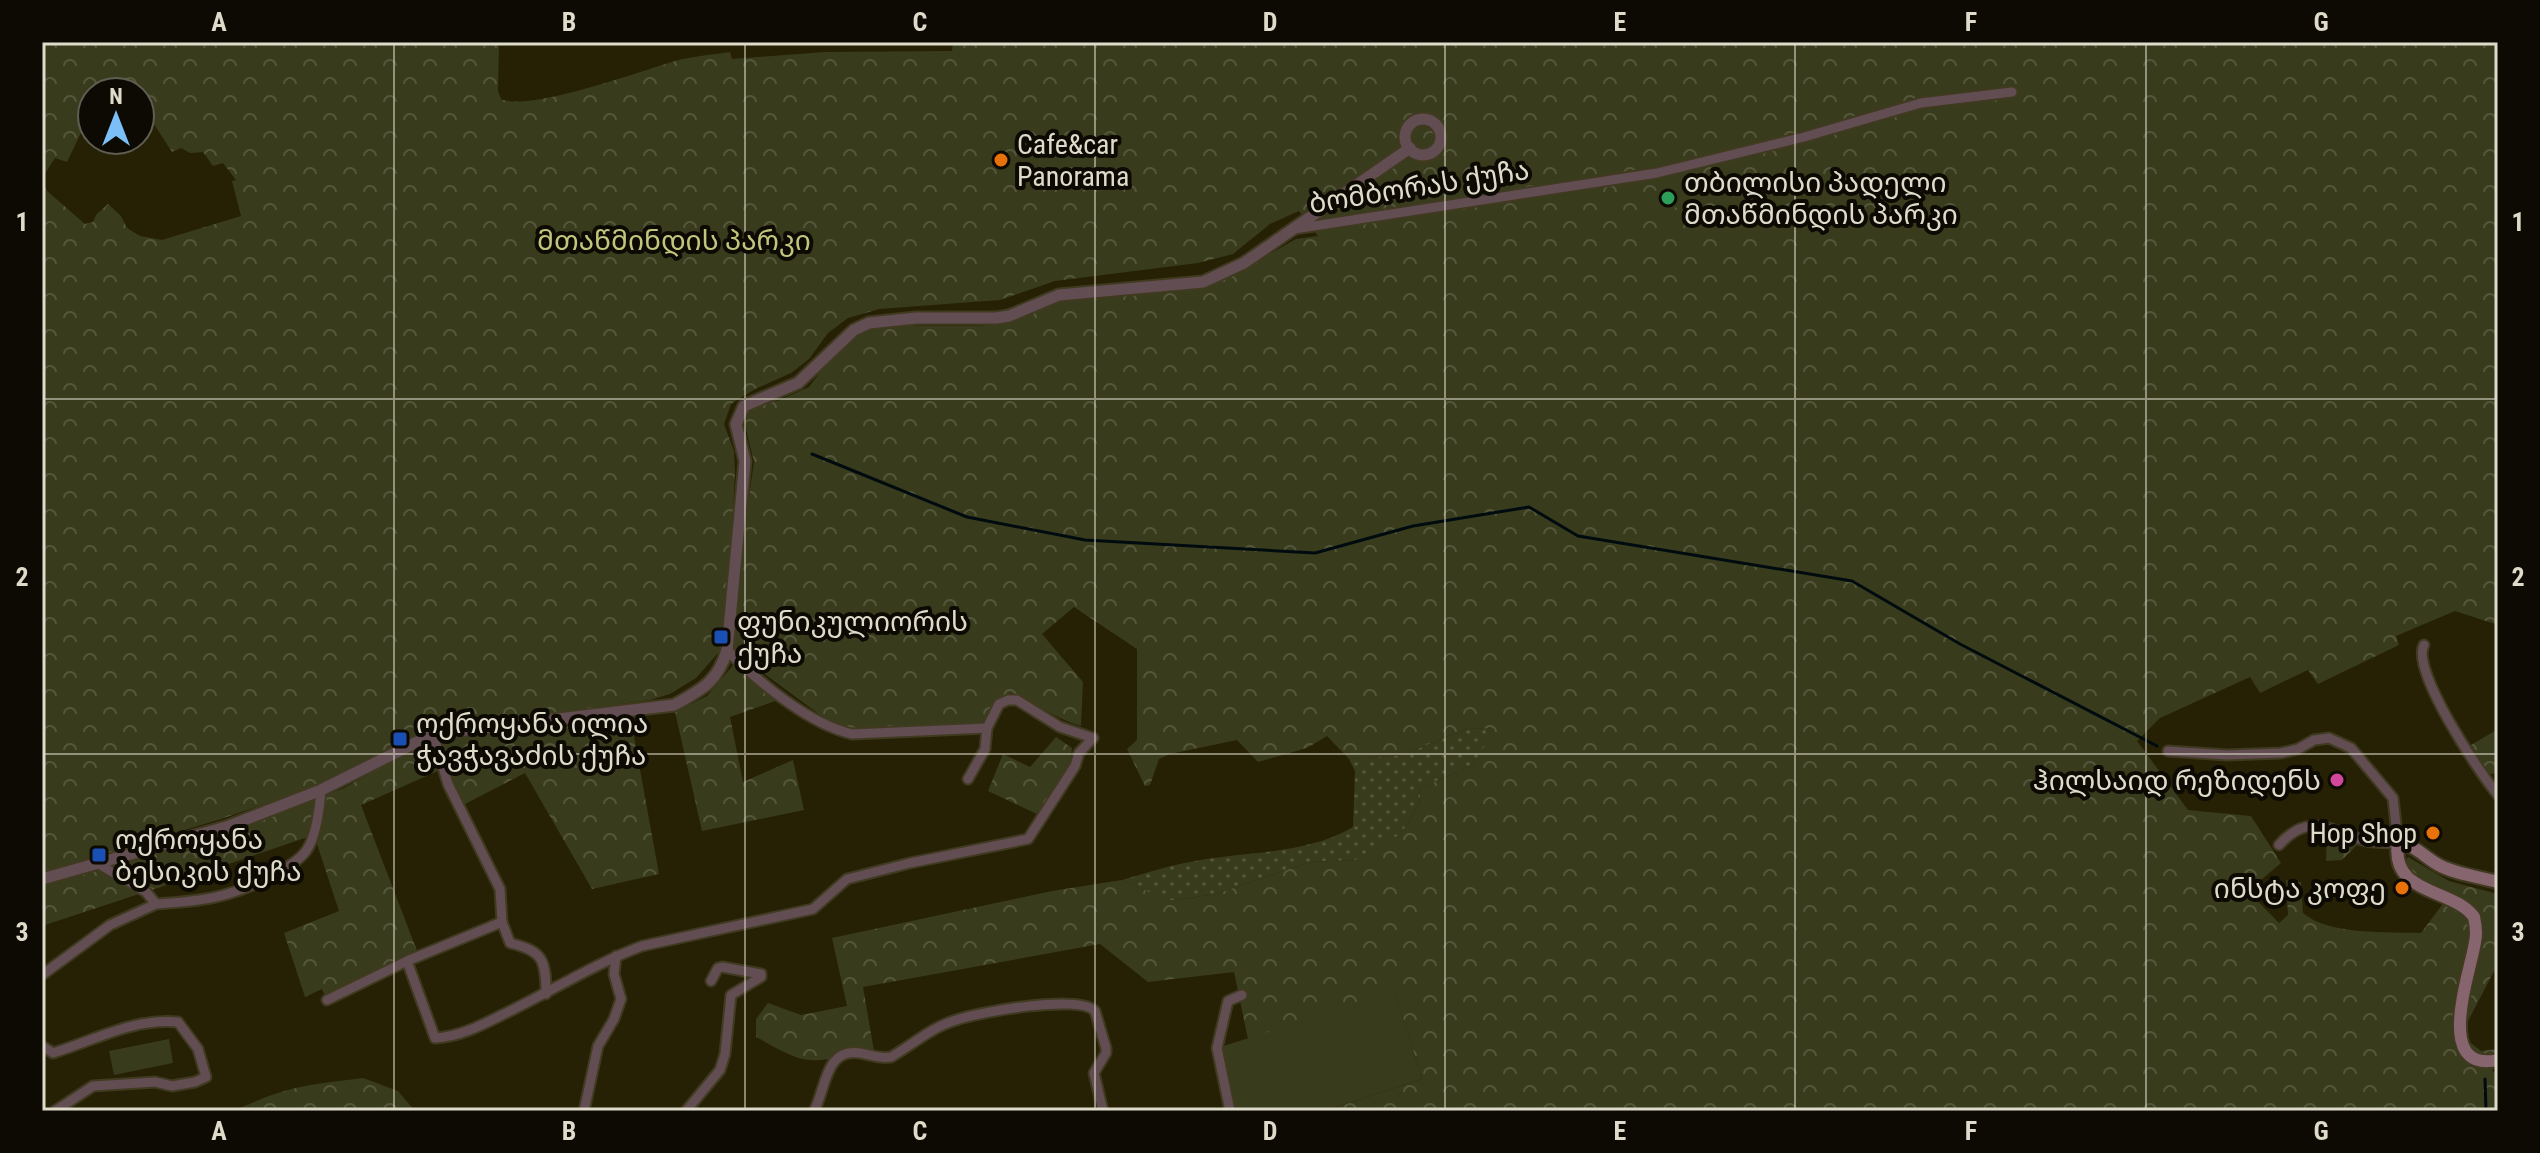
<svg xmlns="http://www.w3.org/2000/svg" width="2540" height="1153" font-family="'Roboto Condensed','Noto Sans Georgian',sans-serif">
<defs>
<pattern id="grass-dots" width="8" height="8" patternUnits="userSpaceOnUse" patternTransform="scale(2)"><rect width="8" height="8" fill="#393b1d"/><path d="M2 2h.1M6 6h.1" fill="none" stroke="#55573c" stroke-width="1.8" stroke-linecap="round"/></pattern>
<pattern id="forest-crowns" width="20" height="18" patternUnits="userSpaceOnUse" patternTransform="scale(2)"><rect width="20" height="18" fill="#393b1d"/><path d="M2 6a3 3 0 1 1 6 0M12 15a3 3 0 1 1 6 0" fill="none" stroke="#55573c"/></pattern>
</defs>
<rect width="100%" height="100%" fill="#262005"/>
<path fill="url(#grass-dots)" d="M1468,728L1496,729L1473,765L1421,788L1419,804L1401,834L1356,860L1310,862L1216,894L1168,901L1122,880C1146,873 1170,865 1195,861C1248,851 1305,855 1353,827L1355,771L1349,759L1402,755Z"/>
<g fill="url(#forest-crowns)">
<path d="M42,42H499L498,91L501,99C529,112 641,71 675,61C693,56 712,55 730,52L732,59L826,52L952,51L953,42H2498V625L2455,611L2396,636L2399,645L2318,684L2308,670L2260,693L2250,677L2160,718L2137,741L2188,810L2251,816L2281,863L2248,891L2279,923L2288,915L2286,880L2301,882L2303,913C2328,935 2388,932 2421,933L2451,893L2421,882L2404,865L2408,857L2449,881L2498,894V971H2494L2467,1023L2466,1039L2481,1051L2498,1049V1060L2492,1071L2498,1073V1111H1324L1422,1079L1395,993L1248,1039L1234,972L1148,982L1100,944L863,987L875,1057C854,1050 833,1062 810,1060C792,1059 772,1045 756,1037V1019L768,1003L801,1015L847,1006L832,938L1052,891L1122,880L1169,901L1216,894L1310,862L1355,860L1401,834L1419,804L1421,788L1473,765L1495,729L1468,728L1402,755L1349,759L1327,736L1307,748L1258,762L1237,740L1170,754L1159,759L1150,785L1145,786L1127,749L1137,740V649L1074,607L1042,634L1083,682L1081,726C1055,719 1036,702 1010,693L997,700L985,723L849,729L831,723L732,650L739,601L742,545L754,462L745,425L748,413L758,406L780,400L809,387L829,360L861,334L881,326H980L1005,322L1058,300L1167,290L1245,268L1296,239L1318,236L1299,211L1270,224L1233,254L1198,263L1055,281L1000,300L879,309L848,318L828,333L809,359L791,373L755,389L731,404L724,424L734,451L735,472L727,621L719,652L696,678L670,694L650,700L456,726L450,712L426,727L416,737L320,785L221,819L42,873V180L47,191L85,224L93,222L96,215L108,204L121,216L127,228L140,236L162,240L241,216L232,181L236,180L223,163L213,166L203,152L190,153L181,148L172,152L148,115L140,114V92H92V120H87L67,162L55,158L42,178Z"/>
<polygon points="735,663 778,700 730,717 743,782 793,760 804,810 702,831 675,712 707,696"/>
<polygon points="631,720 659,874 592,889 525,773 463,805 450,782 441,742 445,739"/>
<polygon points="2498,729 2498,772 2486,776 2466,748"/>
<polygon points="1056,737 1072,748 1070,766 1037,814 988,791 1003,754 1030,767"/>
<polygon points="430,740 440,770 361,805 419,956 327,1000 322,989 305,997 284,933 339,911 314,835 152,890 113,867 256,823 344,788"/>
<polygon points="2327,831 2359,843 2342,860 2326,861"/>
<polygon points="101,870 128,883 139,894 42,926 42,886"/>
<path d="M363,1078L398,1091L415,1111H227C245,1108 258,1099 275,1094C304,1084 333,1082 363,1078Z"/>
</g>
<g fill="#393b1d">
<polygon points="1682,185 1687,205 1654,212 1650,192"/>
<polygon points="1395,992 1422,1079 1324,1111 1230,1111 1217,1048"/>
<polygon points="169,1039 173,1063 114,1075 109,1051"/>
</g>
<g fill="none" stroke-linecap="round" stroke-linejoin="round">
<g stroke="#000b0f" stroke-width="3">
<polyline points="812,454 967,517 1085,540 1315,553 1413,526 1529,507 1578,536 1852,581 1960,644 2157,746"/>
<polyline points="2485,1079 2486,1111"/>
</g>
<defs>
<g id="minor">
<polyline points="1294,229 1657,173 1804,137 1921,103 2012,92"/>
<path d="M2424,645C2410,669 2480,774 2498,795"/>
<path d="M727,650C758,682 809,724 852,734L987,728"/>
<path d="M433,734L448,784L500,889L502,922L510,943C543,951 546,960 546,994"/>
<path d="M2168,751L2227,755L2281,753L2298,749L2314,740L2329,738L2351,748L2393,798L2398,843C2388,843 2376,843 2366,841C2331,832 2310,810 2279,845"/>
<polyline points="968,779 985,749 987,728 999,704 1008,700 1017,700 1060,727 1093,738"/>
<path d="M156,904C203,901 229,898 271,876C283,870 298,862 306,851C316,838 320,806 321,790"/>
<path d="M407,961L435,1038C459,1037 482,1025 504,1014C550,992 594,964 642,946L813,909L847,879L910,863L1028,839L1075,766L1079,753L1093,738"/>
<polyline points="42,975 110,925 156,904 146,892 97,863"/>
<polyline points="327,1000 407,961 502,922"/>
<path d="M42,1046L53,1053C95,1040 133,1018 178,1022L198,1049L206,1077L195,1082L172,1086L155,1082L93,1086L55,1111"/>
<polyline points="584,1111 598,1046 614,1019 621,999 614,974 616,956"/>
<polyline points="686,1111 720,1070 725,1054 731,995 761,977 761,974 722,967 718,968 711,981"/>
<path d="M814,1111C826,1089 825,1047 860,1053C872,1055 878,1059 891,1057C912,1045 932,1027 956,1020C979,1012 1079,994 1095,1011L1106,1048V1053L1094,1073L1103,1111"/>
<polyline points="1230,1111 1217,1048 1228,1001 1242,995"/>
</g>
<g id="tertiary">
<circle cx="1423" cy="137" r="18"/>
<path d="M42,879L226,827L321,790L433,734L674,705C701,690 718,682 727,650L745,461L736,424L744,406L798,383L854,330L869,323L916,318H996L1009,316L1059,295L1203,282L1244,263L1410,148"/>
</g>
<path id="secondary" d="M2498,882C2479,877 2454,874 2437,864C2422,855 2415,845 2398,843C2390,895 2453,888 2474,917C2476,926 2477,934 2475,942C2471,971 2432,1074 2498,1060"/>
</defs>
<use href="#minor" stroke="#403a21" stroke-width="13"/>
<use href="#tertiary" stroke="#403a21" stroke-width="15"/>
<use href="#secondary" stroke="#403a21" stroke-width="16"/>
<use href="#minor" stroke="#624d52" stroke-width="9"/>
<use href="#tertiary" stroke="#624d52" stroke-width="11"/>
<use href="#secondary" stroke="#87656e" stroke-width="12"/>
</g>
<path fill="none" stroke="#dedbcb" stroke-width="2" stroke-opacity="0.55" d="M394,42V1111M745,42V1111M1095,42V1111M1445,42V1111M1795,42V1111M2146,42V1111M42,399H2498M42,754H2498"/>
<g fill="#e8710a" stroke="#0c0a02" stroke-width="3">
<circle cx="1001" cy="160" r="8"/>
<circle cx="2433" cy="833" r="8"/>
<circle cx="2402" cy="888" r="8"/>
</g>
<circle fill="#2e9e5b" stroke="#0c0a02" stroke-width="3" cx="1668" cy="198" r="8"/>
<g fill="#1a4fb4" stroke="#0c0a02" stroke-width="3">
<rect x="713" y="629" width="16" height="16" rx="4"/>
<rect x="392" y="731" width="16" height="16" rx="4"/>
<rect x="91" y="847" width="16" height="16" rx="4"/>
</g>
<circle fill="#d1479c" stroke="#0c0a02" stroke-width="3" cx="2337" cy="780" r="8"/>
<g text-anchor="middle" stroke-width="8" stroke-linejoin="round" paint-order="stroke">
<g font-size="28" fill="#dedbcb" stroke="#0c0a02" text-anchor="start">
<text x="1017" y="154">Cafe&amp;car<tspan x="1017" dy="32">Panorama</tspan></text>
<text x="1684" y="192">თბილისი პადელი<tspan x="1684" dy="32">მთაწმინდის პარკი</tspan></text>
<text x="737" y="631">ფუნიკულიორის<tspan x="737" dy="32">ქუჩა</tspan></text>
<text x="416" y="733">ოქროყანა ილია<tspan x="416" dy="32">ჭავჭავაძის ქუჩა</tspan></text>
<text x="2321" y="790" text-anchor="end">ჰილსაიდ რეზიდენს</text>
<text x="2417" y="843" text-anchor="end">Hop Shop</text>
<text x="115" y="849">ოქროყანა<tspan x="115" dy="32">ბესიკის ქუჩა</tspan></text>
<text x="2386" y="898" text-anchor="end">ინსტა კოფე</text>
</g>
<g font-size="28" fill="#dedbcb" stroke="#0c0a02">
<text transform="translate(1419 186) rotate(-9)" y="10">ბომბორას ქუჩა</text>
</g>
<g font-size="28" fill="#c2c67d" stroke="#0c0a02">
<text x="674" y="250">მთაწმინდის პარკი</text>
</g>
</g>
<rect width="2540" height="1153" fill="none" stroke="#0c0a02" stroke-width="88"/>
<g transform="translate(116 116)"><circle r="38" fill="#0c0a02" stroke="#605e52" stroke-width="2"/>
<path d="M0-6L14 30L0 20L-14 30Z" fill="#7bbef8"/>
<text y="-12" font-size="22" font-weight="bold" text-anchor="middle" fill="#dedbcb">N</text>
</g>
<rect x="44" y="44" width="2452" height="1065" fill="none" stroke="#dedbcb" stroke-width="3"/>
<g font-size="26" text-anchor="middle" font-weight="bold" fill="#dedbcb">
<text x="219" y="31">A</text>
<text x="569" y="31">B</text>
<text x="920" y="31">C</text>
<text x="1270" y="31">D</text>
<text x="1620" y="31">E</text>
<text x="1971" y="31">F</text>
<text x="2321" y="31">G</text>
<text x="22" y="231">1</text>
<text x="2518" y="231">1</text>
<text x="22" y="586">2</text>
<text x="2518" y="586">2</text>
<text x="22" y="941">3</text>
<text x="2518" y="941">3</text>
<text x="219" y="1140">A</text>
<text x="569" y="1140">B</text>
<text x="920" y="1140">C</text>
<text x="1270" y="1140">D</text>
<text x="1620" y="1140">E</text>
<text x="1971" y="1140">F</text>
<text x="2321" y="1140">G</text>
</g>
</svg>
